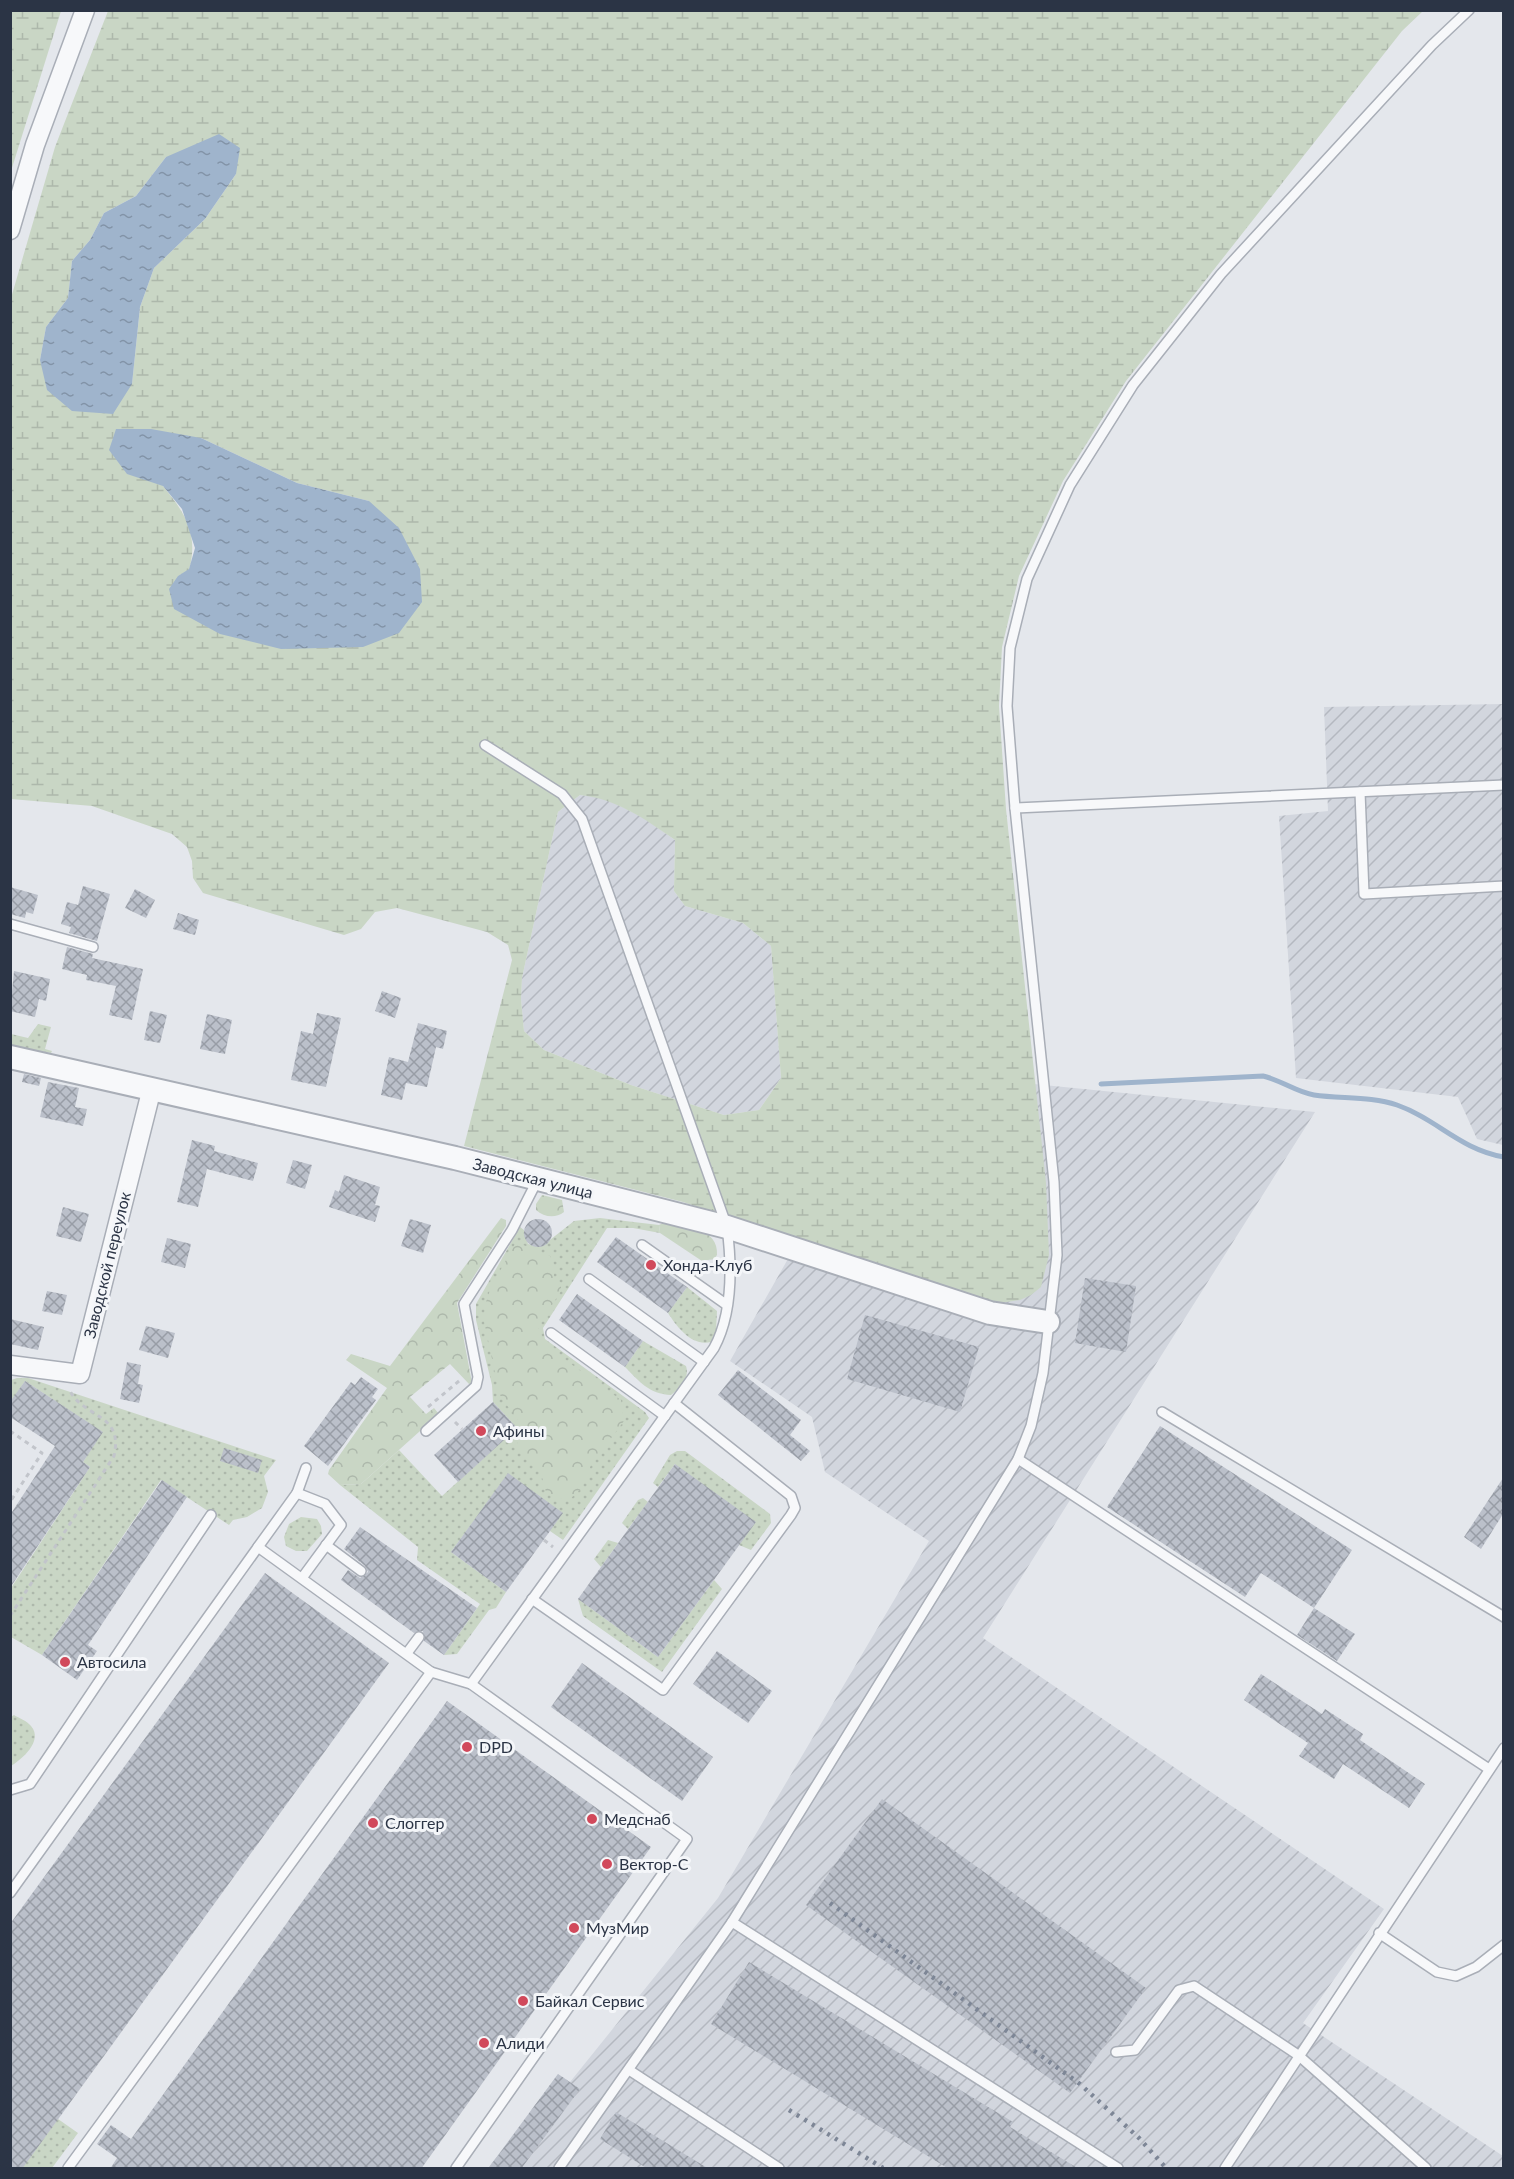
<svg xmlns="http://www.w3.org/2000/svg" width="1514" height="2179" font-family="Lato,sans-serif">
<defs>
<pattern id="industrial-furrows" width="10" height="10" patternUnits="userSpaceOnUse" patternTransform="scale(1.5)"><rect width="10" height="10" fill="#d2d6de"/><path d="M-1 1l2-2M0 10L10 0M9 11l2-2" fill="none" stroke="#b4b8c0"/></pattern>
<pattern id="grass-dots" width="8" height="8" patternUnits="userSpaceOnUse" patternTransform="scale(1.5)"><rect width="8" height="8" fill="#c9d6c5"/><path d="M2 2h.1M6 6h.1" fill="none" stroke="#adb8ab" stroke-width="1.8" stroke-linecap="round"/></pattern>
<pattern id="forest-crowns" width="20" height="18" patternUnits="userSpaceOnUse" patternTransform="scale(1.5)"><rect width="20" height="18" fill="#c9d6c5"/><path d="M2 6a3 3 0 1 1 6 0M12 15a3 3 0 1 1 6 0" fill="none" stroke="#adb8ab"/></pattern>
<pattern id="wetland-marsh" width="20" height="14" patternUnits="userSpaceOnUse" patternTransform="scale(1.5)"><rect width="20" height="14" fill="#c9d6c5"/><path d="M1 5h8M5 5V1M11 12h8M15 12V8" fill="none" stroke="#adb8ab"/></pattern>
<pattern id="water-ripples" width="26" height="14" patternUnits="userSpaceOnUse" patternTransform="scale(1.5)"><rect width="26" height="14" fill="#9fb4cc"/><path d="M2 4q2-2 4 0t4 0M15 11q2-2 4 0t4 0" fill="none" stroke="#8293a7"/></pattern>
<pattern id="building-cross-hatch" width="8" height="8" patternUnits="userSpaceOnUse" patternTransform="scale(1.5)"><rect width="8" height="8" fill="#bbc0ca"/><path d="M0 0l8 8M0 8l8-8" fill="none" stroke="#989da6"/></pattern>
</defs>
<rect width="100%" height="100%" fill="#e4e7ec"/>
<g fill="url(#industrial-furrows)">
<polygon points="1503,704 1503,1145 1477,1139 1458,1097 1296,1078 1279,816 1328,811 1324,707"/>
<polygon points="580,795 603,797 644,818 675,840 674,891 685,906 743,923 771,946 781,1078 759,1110 724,1115 631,1085 544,1050 524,1031 521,999 522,978 558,812"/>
<polygon points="982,1079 1315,1112 983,1638 1384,1909 1303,2023 1503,2156 1503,2168 489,2167 558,2074 570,2082 718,1898 929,1541 825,1472 812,1417 730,1361 843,1162"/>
</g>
<g fill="url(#grass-dots)">
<polygon points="38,1024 51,1027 45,1049 52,1051 51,1053 11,1046 11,1034 28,1038"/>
<polygon points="600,1218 659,1225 660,1233 633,1228 607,1228 543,1328 545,1339 645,1412 649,1418 563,1540 550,1531 508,1474 451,1552 506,1592 496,1608 489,1610 457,1654 444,1655 480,1604 417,1560 418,1547 340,1485 361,1484 399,1450 442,1496 517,1428 493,1402 492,1385 476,1320 476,1304 520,1227 524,1230 528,1244 541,1247 574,1221"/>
<path d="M687,1287L717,1311L716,1331L711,1342C692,1347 677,1327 668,1313Z"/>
<path d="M643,1341L686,1366C690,1378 680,1388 671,1395C649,1394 639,1381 625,1367Z"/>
<polygon points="17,1378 28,1378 276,1460 264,1476 268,1492 262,1508 247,1517 233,1520 229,1525 161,1480 42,1655 11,1637 11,1588 90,1467 83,1462 102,1432 25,1381 11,1402 11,1380"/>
<polygon points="677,1451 685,1451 770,1514 771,1523 751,1550 739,1545 675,1464 658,1487 653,1483 670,1455"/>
<polygon points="643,1498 648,1502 628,1529 622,1523 638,1500"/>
<polygon points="301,1517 317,1519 321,1526 322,1534 307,1551 296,1551 286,1546 284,1537 289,1524"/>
<polygon points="608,1540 618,1543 601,1567 594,1559"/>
<polygon points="714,1580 722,1589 662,1672 583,1616 578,1599 658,1657"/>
<path d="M14,1715C19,1718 27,1721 31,1726C44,1741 21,1760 11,1766V1717Z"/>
<polygon points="58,2119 78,2133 52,2168 22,2168"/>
</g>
<g fill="url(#forest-crowns)">
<path d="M542,1195L562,1200L564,1212C555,1219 544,1217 536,1210V1204Z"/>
<polygon points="501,1218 506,1220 506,1226 457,1303 472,1383 469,1384 450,1364 410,1397 426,1414 434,1408 439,1414 361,1484 340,1485 328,1474 329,1470 387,1388 346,1360 351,1354 390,1366"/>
<path d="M663,1223C685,1225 719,1228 717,1255L714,1259L702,1261L660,1233L659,1225Z"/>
<path d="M516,1242L550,1256L554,1265V1278L561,1283V1291L538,1327L546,1346L621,1400L624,1421L591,1465L581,1489L571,1498L559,1499L546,1492L540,1470L517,1448C517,1440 521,1432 519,1425C517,1412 503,1405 499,1392L484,1321L485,1305L491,1287Z"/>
</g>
<g fill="url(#wetland-marsh)" fill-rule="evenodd">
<polygon points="11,10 61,11 11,171 10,11"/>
<path d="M108,11H1423L1402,31L1126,381L1063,481L1019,576L1002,647L999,706L1006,809L1046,1183L1049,1255L1041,1287L1031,1295L1020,1300L994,1304L964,1297L683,1202L464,1146L512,960L508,945L487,932L397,908L375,912L361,929L344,935L203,893L193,878L192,861L187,847L172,834L92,806L11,799V298L55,147ZM166,157L236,174L205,219L154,268L140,307L132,384L40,360L46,327L68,298L72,261L90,240L104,213L136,196ZM201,438L297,483L369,501L178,576L189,570C199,534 185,513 163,486ZM580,795C617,799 645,819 675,840L674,891L685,906L743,923L771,946L781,1078L759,1110L724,1115L631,1085L544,1050L524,1031L521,999L522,978L558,812Z"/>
</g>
<g fill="url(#water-ripples)">
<polygon points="219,134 240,148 236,174 205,219 154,268 140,307 132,384 113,414 72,411 47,390 40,360 46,327 68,298 72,261 90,240 104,213 136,196 166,157"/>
<polygon points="116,429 151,429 201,438 297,483 369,501 399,528 420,569 422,602 399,633 363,647 281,649 220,634 174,609 169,589 178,576 189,569 195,548 182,509 163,486 127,474 109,450"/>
</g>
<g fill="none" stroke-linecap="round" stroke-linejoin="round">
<path stroke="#9fb4cc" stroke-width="5" d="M1101,1084L1263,1076C1281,1080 1296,1092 1314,1095C1341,1099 1371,1096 1397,1105C1437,1119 1459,1149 1504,1157"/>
</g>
<g fill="url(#building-cross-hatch)">
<polygon points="83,886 110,894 97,941 69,933 71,927 61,924 67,902 78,905"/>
<polygon points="10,887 38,895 33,914 26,912 25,918 10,914"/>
<polygon points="135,889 155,900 146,918 125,908"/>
<polygon points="178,913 199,920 195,935 173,929"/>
<polygon points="67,947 93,954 92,958 143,969 132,1020 109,1015 116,986 86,980 87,975 62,969"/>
<polygon points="14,971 50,979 46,1001 39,999 35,1017 10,1011"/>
<polygon points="382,991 401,998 395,1018 375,1011"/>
<polygon points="150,1011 167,1015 160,1043 144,1040"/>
<polygon points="317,1013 341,1018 326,1087 291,1080 301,1031 313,1034"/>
<polygon points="207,1014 232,1020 225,1054 200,1049"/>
<polygon points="418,1023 447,1031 443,1049 436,1047 427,1087 406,1083 402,1100 381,1095 389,1057 408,1062"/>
<polygon points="24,1074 41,1078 39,1086 22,1082"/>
<polygon points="48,1082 79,1088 75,1107 87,1109 83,1126 40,1117"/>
<polygon points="192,1140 215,1146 214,1151 258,1163 253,1181 207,1169 198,1207 177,1202"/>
<polygon points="293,1160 312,1165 305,1189 286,1183"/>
<polygon points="344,1175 380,1187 375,1205 380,1206 375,1222 329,1207 335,1190 339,1192"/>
<polygon points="63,1207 89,1214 81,1242 56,1236"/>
<circle cx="538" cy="1233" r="14"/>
<polygon points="410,1219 431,1225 423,1253 401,1246"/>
<polygon points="616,1237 687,1287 668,1313 597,1262"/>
<polygon points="167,1238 191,1244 185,1268 161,1262"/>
<polygon points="1085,1278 1136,1286 1126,1352 1075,1343"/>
<polygon points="47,1291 67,1295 62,1315 42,1311"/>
<polygon points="577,1294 643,1341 625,1367 559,1320"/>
<polygon points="865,1315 979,1347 960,1412 847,1379"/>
<polygon points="10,1319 44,1327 38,1350 10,1344"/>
<polygon points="146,1326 175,1333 168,1358 139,1350"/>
<polygon points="127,1362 141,1365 138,1384 143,1385 139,1403 120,1399"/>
<polygon points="738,1370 801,1420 790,1435 810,1451 801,1461 718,1395"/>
<polygon points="361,1377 378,1389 372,1397 376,1400 328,1466 304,1446 351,1382 355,1385"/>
<polygon points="25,1381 103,1432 83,1462 90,1467 10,1588 10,1515 55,1446 10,1417 10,1402"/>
<polygon points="493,1402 517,1428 458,1482 434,1455"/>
<polygon points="1160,1426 1352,1550 1314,1608 1261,1573 1245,1597 1107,1507"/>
<polygon points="224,1448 262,1460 258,1473 220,1461"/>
<polygon points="675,1464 756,1522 658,1657 578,1599"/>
<polygon points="508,1473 563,1513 506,1592 451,1552"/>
<polygon points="1503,1478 1503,1514 1481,1549 1464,1537"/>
<polygon points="162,1480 187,1497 88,1645 97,1651 77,1680 42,1655"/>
<polygon points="360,1527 477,1608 444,1655 424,1641 423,1631 414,1633 341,1580 348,1570 360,1578 368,1572 365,1566 344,1549"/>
<polygon points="265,1573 389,1663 22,2169 10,2169 10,1924"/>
<polygon points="1314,1608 1355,1634 1337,1661 1297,1635"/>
<polygon points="717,1651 772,1691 748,1723 693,1684"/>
<polygon points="582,1663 713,1757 682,1801 551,1707"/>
<polygon points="1261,1674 1322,1714 1325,1709 1363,1734 1360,1740 1425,1784 1409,1808 1343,1764 1334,1779 1299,1756 1308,1743 1244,1700"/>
<polygon points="447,1701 651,1847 421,2169 110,2169 117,2158 97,2144 111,2125 131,2139"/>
<polygon points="882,1799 1146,1988 1070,2093 806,1905"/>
<polygon points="749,1962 1013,2122 1010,2127 1079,2169 949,2169 711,2024"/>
<polygon points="558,2074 580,2089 521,2169 488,2169"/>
<polygon points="616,2112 709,2169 648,2169 600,2139"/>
</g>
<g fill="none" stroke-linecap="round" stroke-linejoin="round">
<defs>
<g id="service">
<polyline points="1360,792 1364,894 1504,886"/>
<polyline points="1015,808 1504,785"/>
<polyline points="10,924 93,947"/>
<polyline points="642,1245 727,1305"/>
<polyline points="589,1279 704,1362"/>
<polyline points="551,1333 665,1416"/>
<polyline points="1162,1412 1504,1617"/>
<polyline points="426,1431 476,1386 478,1377 464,1304 512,1230 538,1179"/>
<polyline points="1018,1459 1489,1769"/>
<polyline points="297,1493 306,1468"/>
<polyline points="326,1545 361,1571"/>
<polyline points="258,1547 297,1493 325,1504 341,1525 302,1578"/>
<polyline points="532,1599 663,1690 791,1515 795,1508 791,1496 674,1403"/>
<polyline points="407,1653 419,1637"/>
<polyline points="10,1790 30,1784 211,1515"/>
<polyline points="10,1893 258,1547 431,1672"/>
<polyline points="732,1922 1118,2168"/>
<polyline points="1379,1933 1437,1972 1456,1976 1476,1967 1504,1945"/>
<polyline points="1116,2052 1135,2050 1179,1990 1194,1986 1298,2055 1426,2168"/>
<polyline points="629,2070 779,2168"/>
<path d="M68,2168L431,1672L471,1684L714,1348C733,1313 732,1266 727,1227L582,819L562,794L485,745"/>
<polyline points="456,2168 687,1839 471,1684"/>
<polyline points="559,2168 732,1922 1018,1459 1031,1426 1043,1373 1057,1255 1054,1182 1015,808 1007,706 1010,648 1027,579 1070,485 1133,385 1221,274 1432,45 1469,10"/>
<polyline points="1225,2168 1504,1748"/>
</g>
<g id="minor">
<polyline points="10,230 35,145 85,10"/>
<polyline points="10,1365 80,1374 152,1088"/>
</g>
<polyline id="tertiary" points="10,1057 455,1158 727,1227 990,1313 1048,1322"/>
</defs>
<use href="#service" stroke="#a9aeb7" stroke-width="12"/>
<use href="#minor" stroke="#a9aeb7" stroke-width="21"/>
<use href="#tertiary" stroke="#a9aeb7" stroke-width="26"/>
<g stroke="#c2c5cb" stroke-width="3" stroke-dasharray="4.5 4.5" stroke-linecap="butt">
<polyline points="428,1407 459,1381"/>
<polyline points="455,1422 462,1429"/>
<polyline points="10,1431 42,1453 10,1502"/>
<polyline points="544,1540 553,1547"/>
<path d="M10,1616L114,1456C124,1412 83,1419 69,1389"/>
</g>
<use href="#service" stroke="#f7f8fa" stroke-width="9"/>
<use href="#minor" stroke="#f7f8fa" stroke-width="18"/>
<use href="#tertiary" stroke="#f7f8fa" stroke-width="22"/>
<g stroke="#7d8696" stroke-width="4.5" stroke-dasharray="3 6" stroke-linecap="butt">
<polyline points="830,1903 1080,2084 1139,2138 1166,2168"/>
<polyline points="789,2110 883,2168"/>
</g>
</g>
<g fill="#d1495b" stroke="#f4f6f9" stroke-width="2">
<circle cx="651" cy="1265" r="6"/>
<circle cx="481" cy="1431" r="6"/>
<circle cx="65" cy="1662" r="6"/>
<circle cx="467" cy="1747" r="6"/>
<circle cx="592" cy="1819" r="6"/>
<circle cx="373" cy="1823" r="6"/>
<circle cx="607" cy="1864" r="6"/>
<circle cx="574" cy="1928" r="6"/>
<circle cx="523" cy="2001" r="6"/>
<circle cx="484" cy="2043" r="6"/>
</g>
<g text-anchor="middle" stroke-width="6" stroke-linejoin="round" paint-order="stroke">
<g font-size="16" fill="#2b3445" stroke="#f4f6f9">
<text transform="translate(533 1178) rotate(14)" y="6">Заводская улица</text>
<text transform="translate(107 1265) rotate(-76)" y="6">Заводской переулок</text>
</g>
<g font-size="16" fill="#2b3445" stroke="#f4f6f9" text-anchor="start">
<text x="663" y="1271">Хонда-Клуб</text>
<text x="493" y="1437">Афины</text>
<text x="77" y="1668">Автосила</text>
<text x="479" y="1753">DPD</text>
<text x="604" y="1825">Медснаб</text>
<text x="385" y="1829">Слоггер</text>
<text x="619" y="1870">Вектор-С</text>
<text x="586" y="1934">МузМир</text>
<text x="535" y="2007">Байкал Сервис</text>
<text x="496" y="2049">Алиди</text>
</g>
</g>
<rect width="1514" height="2179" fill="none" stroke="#2b3445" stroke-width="24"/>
</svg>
